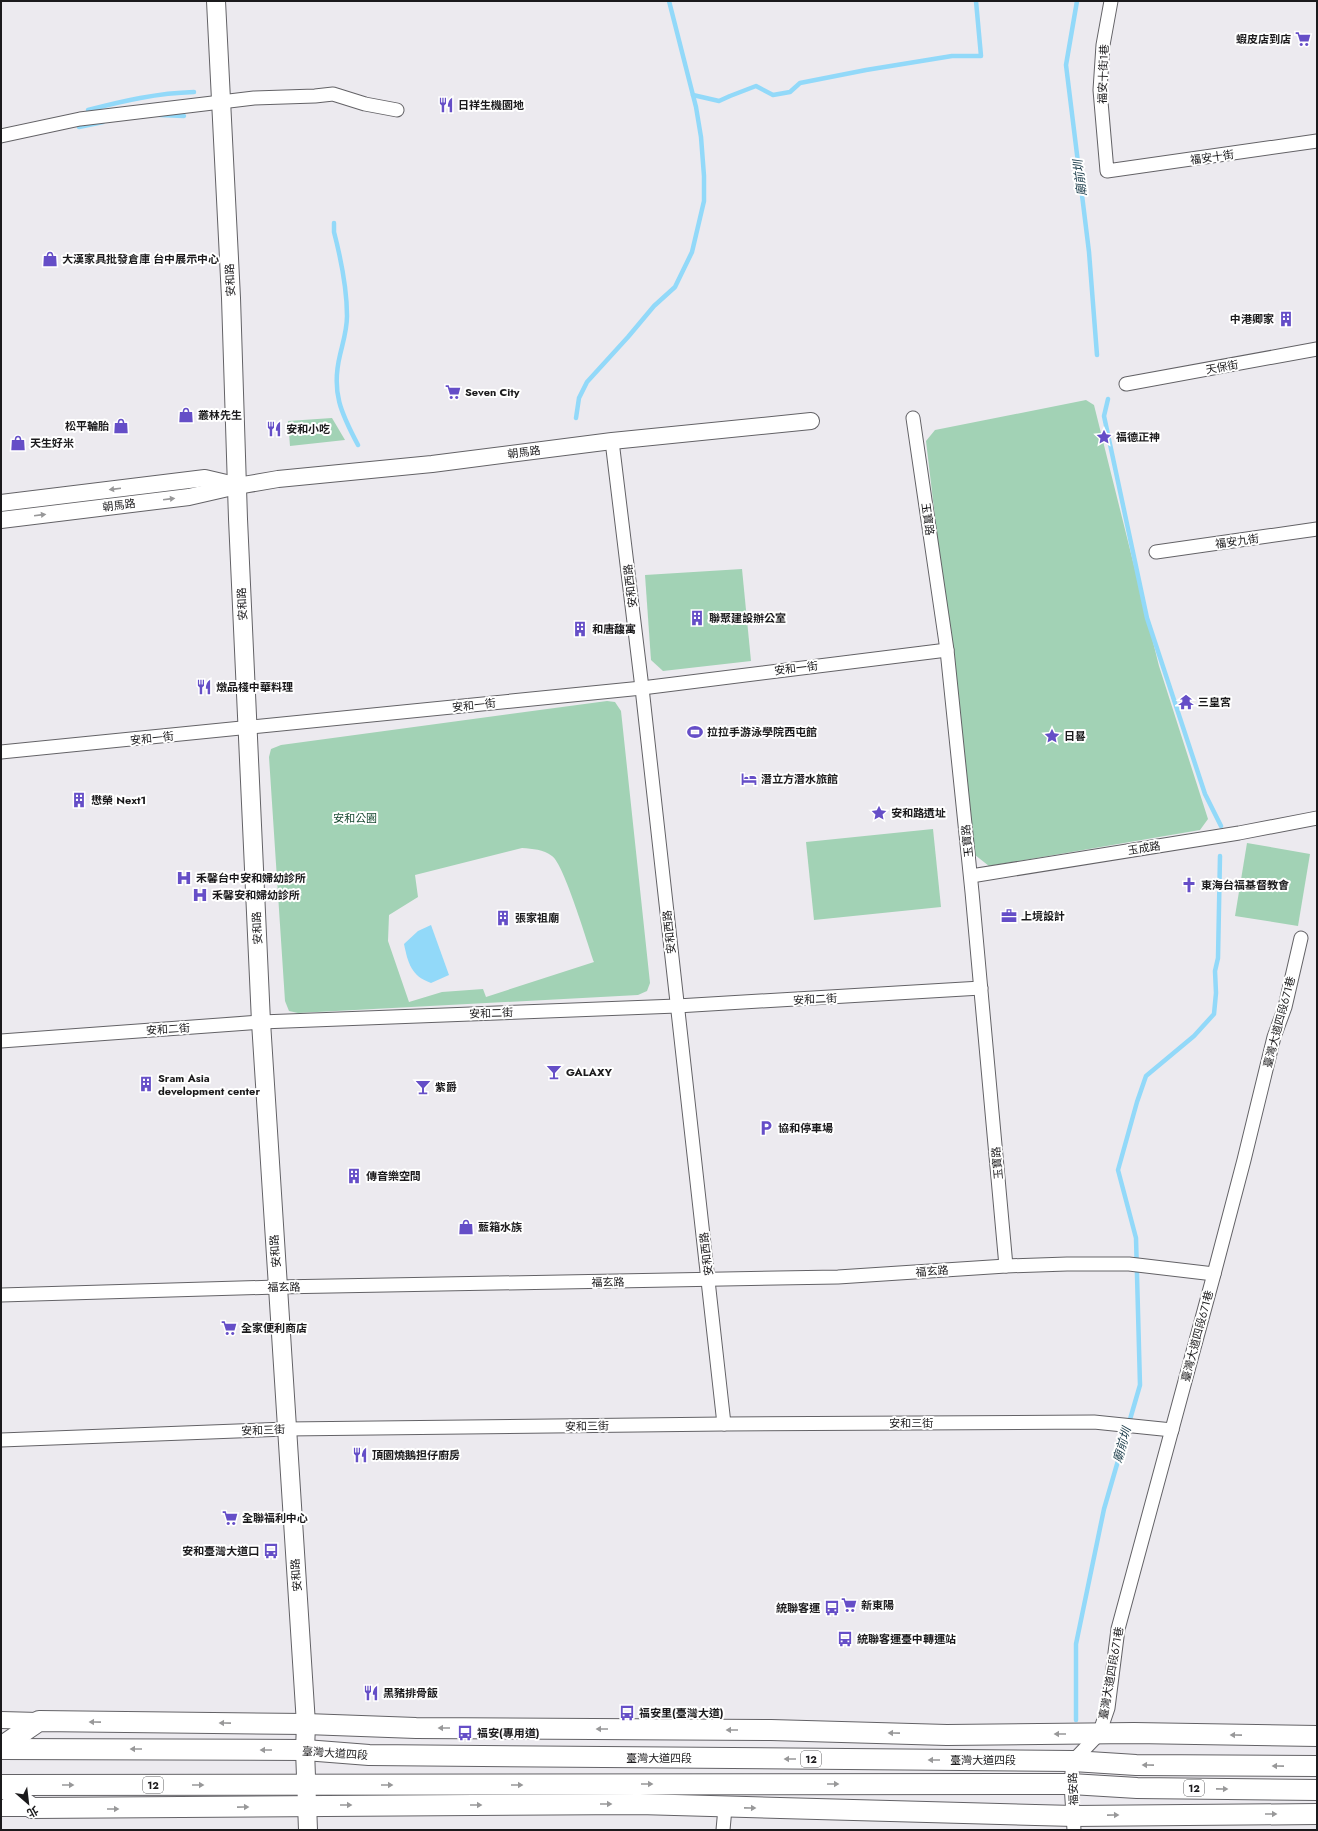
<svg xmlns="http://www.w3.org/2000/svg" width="1318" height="1831" font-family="Jost,'Noto Sans TC',sans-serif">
<rect width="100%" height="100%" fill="#eceaef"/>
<g fill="#a2d2b5" fill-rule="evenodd">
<polygon points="1086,400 1094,405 1159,666 1208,819 1200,830 989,866 975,855 926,441 935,430"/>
<polygon points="332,418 345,440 290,446 288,421"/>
<polygon points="742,569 751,661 663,671 651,660 645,575"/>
<path d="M607,701L615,702L621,711L650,983L647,991L638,995L298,1013L289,1011L285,1001L269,757L271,749L281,745ZM522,848C533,849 543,849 552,856C564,864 588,945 594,962L486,997L483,989L442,992L409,1002L388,941L389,915L418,897L415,875Z"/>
<polygon points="933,829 941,907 814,920 806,842"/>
<polygon points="1247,843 1310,854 1298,926 1235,916"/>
</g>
<path fill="#92d9f9" d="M431,925L449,975L431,983C411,976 408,963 404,944L418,931Z"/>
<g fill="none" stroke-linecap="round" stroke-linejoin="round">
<g stroke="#92d9f9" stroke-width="4.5">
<polyline points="1077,1 1066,65 1089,252 1097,355"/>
<polyline points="693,95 719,101 730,96 756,86 773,95 790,92 800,83 866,70 952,56 981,56 976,1"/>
<path d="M88,110C123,101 157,93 194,92"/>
<polyline points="160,115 184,116"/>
<polyline points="79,127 103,122"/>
<path d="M334,223V232C341,259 347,287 347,316C347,330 343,342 340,355C331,392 341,413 358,445"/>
<polyline points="1108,399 1104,416 1147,618 1205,794 1221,826"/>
<polyline points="576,418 579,398 587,382 628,337 654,306 675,287 692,252 704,201 704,176 701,137 696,107 669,1"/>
<polyline points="1076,1720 1076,1644 1104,1509 1140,1385 1136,1238 1118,1170 1137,1102 1146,1076 1194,1036 1214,1014 1216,993 1215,971 1218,958 1220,856"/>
</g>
<defs>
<g id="minor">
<polyline points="1111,1 1103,45 1100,90 1107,171 1317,141"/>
<polyline points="1,136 80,119 254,98 315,96 333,94 365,104 397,110"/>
<polyline points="1126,384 1317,349"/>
<polyline points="913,418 947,650 972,892 1006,1266"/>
<polyline points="612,441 642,688 724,1424"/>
<polyline points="1156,552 1317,529"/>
<polyline points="1,752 642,688 947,650"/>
<polyline points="971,876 1239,833 1317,818"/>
<polyline points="1,1041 261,1022 677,1006 981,988"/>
<polyline points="1,1295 277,1287 838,1277 1006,1266 1067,1264 1129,1264 1214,1274"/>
<polyline points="1,1440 286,1429 724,1424 1094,1422 1172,1430"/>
<polyline points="723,1830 725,1808"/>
<polyline points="1074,1830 1071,1784 1073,1761 1099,1734 1108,1708 1118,1629 1214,1274 1244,1160 1274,1037 1285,1007 1301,938"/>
</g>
<g id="tertiary">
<polyline points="1,503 205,478 235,485"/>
<polyline points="1,520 189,497 237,486 278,479 432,464 612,441 811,421"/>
<polyline points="1,1720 39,1721"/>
<polyline points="1,1808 32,1808"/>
</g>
<polyline id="secondary" points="216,1 231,298 238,519 261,1022 306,1724 305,1750 308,1830"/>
<g id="primary">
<polyline points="1,1747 39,1721 306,1724 416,1728 771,1730 947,1735 1134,1733 1317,1736"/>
<polyline points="1,1749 305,1750 369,1755 1073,1761 1136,1765 1317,1766"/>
<polyline points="1,1785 1071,1784 1137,1788 1317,1790"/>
<polyline points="1,1786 32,1808 639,1804 1074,1816 1317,1814"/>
</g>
</defs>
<use href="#minor" stroke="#636266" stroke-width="15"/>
<use href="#tertiary" stroke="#636266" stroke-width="18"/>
<use href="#secondary" stroke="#636266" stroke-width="20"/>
<use href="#primary" stroke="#636266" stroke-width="22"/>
<use href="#minor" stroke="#fff" stroke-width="13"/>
<use href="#tertiary" stroke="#fff" stroke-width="16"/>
<use href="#secondary" stroke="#fff" stroke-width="18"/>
<use href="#primary" stroke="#fff" stroke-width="20"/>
</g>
<defs><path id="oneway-solid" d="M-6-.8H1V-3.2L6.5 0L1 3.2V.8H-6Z"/></defs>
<g fill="#989899">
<use href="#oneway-solid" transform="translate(115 489) rotate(173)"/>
<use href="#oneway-solid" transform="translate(169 499) rotate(-7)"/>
<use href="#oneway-solid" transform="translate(40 515) rotate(-7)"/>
<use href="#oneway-solid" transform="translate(95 1722) rotate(-179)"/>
<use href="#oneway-solid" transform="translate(225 1723) rotate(-179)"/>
<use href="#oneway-solid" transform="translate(444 1728) rotate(-180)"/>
<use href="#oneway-solid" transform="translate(602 1729) rotate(-180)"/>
<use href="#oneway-solid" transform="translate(732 1730) rotate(-180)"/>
<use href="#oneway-solid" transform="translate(894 1733) rotate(-179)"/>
<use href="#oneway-solid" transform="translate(1060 1734) rotate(180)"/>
<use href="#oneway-solid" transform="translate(1236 1735) rotate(-179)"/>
<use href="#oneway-solid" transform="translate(136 1749) rotate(-180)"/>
<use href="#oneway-solid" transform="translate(266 1750) rotate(-180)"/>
<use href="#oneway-solid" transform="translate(790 1759) rotate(-180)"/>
<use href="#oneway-solid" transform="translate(934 1760) rotate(-180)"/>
<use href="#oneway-solid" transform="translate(1148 1765) rotate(-179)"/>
<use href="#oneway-solid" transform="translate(1278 1766) rotate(-179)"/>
<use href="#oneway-solid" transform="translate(647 1784)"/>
<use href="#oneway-solid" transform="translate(833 1784)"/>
<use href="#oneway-solid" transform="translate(68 1785)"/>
<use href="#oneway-solid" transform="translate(198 1785)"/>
<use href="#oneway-solid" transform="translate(387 1785)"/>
<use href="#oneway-solid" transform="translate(517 1785)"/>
<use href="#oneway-solid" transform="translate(1222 1789) rotate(1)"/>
<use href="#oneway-solid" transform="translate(606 1804)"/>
<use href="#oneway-solid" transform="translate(346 1805)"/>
<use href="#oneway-solid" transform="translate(476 1805)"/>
<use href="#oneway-solid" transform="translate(243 1807) rotate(-1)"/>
<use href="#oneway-solid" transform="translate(750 1808) rotate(1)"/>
<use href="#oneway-solid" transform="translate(113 1809)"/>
<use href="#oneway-solid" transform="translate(1271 1814)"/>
<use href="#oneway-solid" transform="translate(1113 1815) rotate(-1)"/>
</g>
<defs>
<symbol id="supermarket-bare" viewBox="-9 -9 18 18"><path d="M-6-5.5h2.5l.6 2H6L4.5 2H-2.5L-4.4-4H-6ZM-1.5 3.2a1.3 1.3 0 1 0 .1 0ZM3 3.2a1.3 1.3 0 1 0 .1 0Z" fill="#654ec7" stroke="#fff" stroke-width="2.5" paint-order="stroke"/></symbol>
<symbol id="restaurant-bare" viewBox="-9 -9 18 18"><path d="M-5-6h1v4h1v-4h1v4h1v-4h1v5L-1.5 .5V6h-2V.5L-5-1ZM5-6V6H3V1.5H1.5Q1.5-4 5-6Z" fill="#654ec7" stroke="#fff" stroke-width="2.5" paint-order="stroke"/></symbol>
<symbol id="shop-bare" viewBox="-9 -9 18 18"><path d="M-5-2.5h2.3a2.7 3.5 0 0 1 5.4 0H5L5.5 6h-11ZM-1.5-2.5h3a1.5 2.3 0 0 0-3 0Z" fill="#654ec7" stroke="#fff" stroke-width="2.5" paint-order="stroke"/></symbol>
<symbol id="building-bare" viewBox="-9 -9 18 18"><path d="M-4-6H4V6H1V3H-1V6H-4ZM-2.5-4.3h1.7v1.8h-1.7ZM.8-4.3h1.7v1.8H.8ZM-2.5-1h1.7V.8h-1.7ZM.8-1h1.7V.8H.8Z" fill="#654ec7" stroke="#fff" stroke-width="2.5" paint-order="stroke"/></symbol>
<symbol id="sight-bare" viewBox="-9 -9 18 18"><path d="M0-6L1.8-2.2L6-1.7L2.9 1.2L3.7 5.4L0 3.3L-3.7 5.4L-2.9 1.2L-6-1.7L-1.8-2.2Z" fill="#654ec7" stroke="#fff" stroke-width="2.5" paint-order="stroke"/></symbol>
<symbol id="temple-bare" viewBox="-9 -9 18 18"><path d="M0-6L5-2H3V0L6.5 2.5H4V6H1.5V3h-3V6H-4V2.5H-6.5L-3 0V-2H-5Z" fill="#654ec7" stroke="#fff" stroke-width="2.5" paint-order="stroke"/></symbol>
<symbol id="stadium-bare" viewBox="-9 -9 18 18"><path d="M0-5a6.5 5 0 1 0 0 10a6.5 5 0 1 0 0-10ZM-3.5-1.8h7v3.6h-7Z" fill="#654ec7" stroke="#fff" stroke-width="2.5" paint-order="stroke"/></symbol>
<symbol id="hotel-bare" viewBox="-9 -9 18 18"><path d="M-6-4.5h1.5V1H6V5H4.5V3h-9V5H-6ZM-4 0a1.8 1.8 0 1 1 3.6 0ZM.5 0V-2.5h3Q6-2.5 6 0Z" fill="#654ec7" stroke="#fff" stroke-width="2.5" paint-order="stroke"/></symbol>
<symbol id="hospital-bare" viewBox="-9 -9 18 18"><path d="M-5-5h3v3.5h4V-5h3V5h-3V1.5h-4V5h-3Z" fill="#654ec7" stroke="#fff" stroke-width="2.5" paint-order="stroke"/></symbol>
<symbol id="church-bare" viewBox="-9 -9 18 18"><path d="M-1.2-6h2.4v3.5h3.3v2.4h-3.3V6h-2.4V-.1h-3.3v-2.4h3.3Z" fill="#654ec7" stroke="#fff" stroke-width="2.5" paint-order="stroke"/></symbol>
<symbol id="office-bare" viewBox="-9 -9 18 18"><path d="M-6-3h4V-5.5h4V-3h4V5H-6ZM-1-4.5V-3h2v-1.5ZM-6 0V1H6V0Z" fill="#654ec7" stroke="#fff" stroke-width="2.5" paint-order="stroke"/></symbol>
<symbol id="bar-bare" viewBox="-9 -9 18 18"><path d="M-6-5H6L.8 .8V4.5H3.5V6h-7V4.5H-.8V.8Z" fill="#654ec7" stroke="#fff" stroke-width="2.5" paint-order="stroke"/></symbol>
<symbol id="parking-bare" viewBox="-9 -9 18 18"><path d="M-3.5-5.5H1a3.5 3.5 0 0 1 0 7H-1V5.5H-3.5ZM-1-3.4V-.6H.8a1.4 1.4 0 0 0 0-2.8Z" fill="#654ec7" stroke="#fff" stroke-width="2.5" paint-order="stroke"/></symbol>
<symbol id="bus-bare" viewBox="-9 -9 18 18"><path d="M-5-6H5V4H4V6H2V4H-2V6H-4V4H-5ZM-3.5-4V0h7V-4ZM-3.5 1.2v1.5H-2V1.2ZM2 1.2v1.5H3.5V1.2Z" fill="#654ec7" stroke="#fff" stroke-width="2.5" paint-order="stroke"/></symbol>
</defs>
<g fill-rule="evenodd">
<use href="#supermarket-bare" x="1292" y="28" width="22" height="22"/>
<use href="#restaurant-bare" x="435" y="94" width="22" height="22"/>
<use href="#shop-bare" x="39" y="248" width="22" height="22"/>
<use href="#building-bare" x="1275" y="308" width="22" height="22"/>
<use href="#supermarket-bare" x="442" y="381" width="22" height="22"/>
<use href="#shop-bare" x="175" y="404" width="22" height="22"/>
<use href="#shop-bare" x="110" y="415" width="22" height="22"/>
<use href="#restaurant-bare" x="263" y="418" width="22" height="22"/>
<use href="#sight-bare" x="1093" y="426" width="22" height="22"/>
<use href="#shop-bare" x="7" y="432" width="22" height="22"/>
<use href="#building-bare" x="686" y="607" width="22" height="22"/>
<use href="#building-bare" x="569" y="618" width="22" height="22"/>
<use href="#restaurant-bare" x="193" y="676" width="22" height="22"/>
<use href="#temple-bare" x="1175" y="691" width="22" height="22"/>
<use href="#stadium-bare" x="684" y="721" width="22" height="22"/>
<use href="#sight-bare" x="1041" y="725" width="22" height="22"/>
<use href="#hotel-bare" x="738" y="768" width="22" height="22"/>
<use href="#building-bare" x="68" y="789" width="22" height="22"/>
<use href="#sight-bare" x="868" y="802" width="22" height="22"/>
<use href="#hospital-bare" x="173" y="867" width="22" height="22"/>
<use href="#church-bare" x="1178" y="874" width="22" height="22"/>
<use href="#hospital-bare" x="189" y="884" width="22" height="22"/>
<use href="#office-bare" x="998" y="905" width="22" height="22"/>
<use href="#building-bare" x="492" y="907" width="22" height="22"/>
<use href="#bar-bare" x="543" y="1061" width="22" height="22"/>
<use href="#building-bare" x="135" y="1073" width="22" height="22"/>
<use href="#bar-bare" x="412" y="1076" width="22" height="22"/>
<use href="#parking-bare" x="755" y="1117" width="22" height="22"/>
<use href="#building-bare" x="343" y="1165" width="22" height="22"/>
<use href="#shop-bare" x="455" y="1216" width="22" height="22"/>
<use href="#supermarket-bare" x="218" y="1317" width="22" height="22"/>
<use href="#restaurant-bare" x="349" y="1444" width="22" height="22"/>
<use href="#supermarket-bare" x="219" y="1507" width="22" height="22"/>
<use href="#bus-bare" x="260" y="1540" width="22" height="22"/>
<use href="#supermarket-bare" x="838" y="1594" width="22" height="22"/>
<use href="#bus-bare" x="821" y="1597" width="22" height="22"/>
<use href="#bus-bare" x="834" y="1628" width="22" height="22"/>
<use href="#restaurant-bare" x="360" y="1682" width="22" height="22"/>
<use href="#bus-bare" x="616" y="1702" width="22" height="22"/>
<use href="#bus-bare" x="454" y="1722" width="22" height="22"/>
</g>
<g text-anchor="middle" stroke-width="4" stroke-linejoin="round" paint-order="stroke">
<g fill="#fff" stroke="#5f5f60" stroke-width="1">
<rect x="801" y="1751" width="20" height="16" rx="3"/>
<rect x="143" y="1777" width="20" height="16" rx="3"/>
<rect x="1184" y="1780" width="20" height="16" rx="3"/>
</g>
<g font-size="10" font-weight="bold" fill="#1b1a1c">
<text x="811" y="1763">12</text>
<text x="153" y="1789">12</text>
<text x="1194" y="1792">12</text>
</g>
<g font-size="11" font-weight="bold" fill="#1b1a1c" stroke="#fff" text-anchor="start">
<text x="1291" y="43" text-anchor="end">蝦皮店到店</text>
<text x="458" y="109">日祥生機園地</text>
<text x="62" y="263">大漢家具批發倉庫 台中展示中心</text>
<text x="1274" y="323" text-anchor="end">中港卿家</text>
<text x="465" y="396">Seven City</text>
<text x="198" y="419">叢林先生</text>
<text x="109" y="430" text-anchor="end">松平輪胎</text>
<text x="286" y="433">安和小吃</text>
<text x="1116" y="441">福德正神</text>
<text x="30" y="447">天生好米</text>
<text x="709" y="622">聯聚建設辦公室</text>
<text x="592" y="633">和唐馥寓</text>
<text x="216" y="691">燉品棧中華料理</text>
<text x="1198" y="706">三皇宮</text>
<text x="707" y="736">拉拉手游泳學院西屯館</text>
<text x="1064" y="740">日晷</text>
<text x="761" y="783">潛立方潛水旅館</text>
<text x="91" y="804">懋榮 Next1</text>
<text x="891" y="817">安和路遺址</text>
<text x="196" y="882">禾馨台中安和婦幼診所</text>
<text x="1201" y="889">東海台福基督教會</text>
<text x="212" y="899">禾馨安和婦幼診所</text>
<text x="1021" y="920">上境設計</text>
<text x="515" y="922">張家祖廟</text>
<text x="566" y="1076">GALAXY</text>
<text x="158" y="1082">Sram Asia<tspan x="158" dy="13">development center</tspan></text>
<text x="435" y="1091">紫爵</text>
<text x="778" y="1132">協和停車場</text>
<text x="366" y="1180">傳音樂空間</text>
<text x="478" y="1231">藍箱水族</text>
<text x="241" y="1332">全家便利商店</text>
<text x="372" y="1459">頂園燒鵝担仔廚房</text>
<text x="242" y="1522">全聯福利中心</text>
<text x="259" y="1555" text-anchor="end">安和臺灣大道口</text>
<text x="861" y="1609">新東陽</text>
<text x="820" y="1612" text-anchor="end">統聯客運</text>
<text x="857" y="1643">統聯客運臺中轉運站</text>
<text x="383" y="1697">黑豬排骨飯</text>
<text x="639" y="1717">福安里(臺灣大道)</text>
<text x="477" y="1737">福安(專用道)</text>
</g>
<g font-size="11" fill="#1b1a1c" stroke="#fff">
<text transform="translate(1103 74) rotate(-88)" y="4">福安十街1巷</text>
<text transform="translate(1212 157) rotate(-8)" y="4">福安十街</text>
<text transform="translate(230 280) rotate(-93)" y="4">安和路</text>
<text transform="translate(1222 367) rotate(-10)" y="4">天保街</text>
<text transform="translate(524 452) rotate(-7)" y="4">朝馬路</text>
<text transform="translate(119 505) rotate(-7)" y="4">朝馬路</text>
<text transform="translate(928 519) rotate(82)" y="4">玉寶路</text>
<text transform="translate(1237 541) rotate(-8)" y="4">福安九街</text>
<text transform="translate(630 586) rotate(-97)" y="4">安和西路</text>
<text transform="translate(242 604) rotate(-93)" y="4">安和路</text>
<text transform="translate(796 668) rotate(-7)" y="4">安和一街</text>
<text transform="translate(474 705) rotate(-6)" y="4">安和一街</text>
<text transform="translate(152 738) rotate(-6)" y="4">安和一街</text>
<text transform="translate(967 841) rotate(-96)" y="4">玉寶路</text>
<text transform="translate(1144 848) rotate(-9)" y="4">玉成路</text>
<text transform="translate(257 928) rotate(-93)" y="4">安和路</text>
<text transform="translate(669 932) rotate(-96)" y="4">安和西路</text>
<text transform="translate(815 999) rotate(-3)" y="4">安和二街</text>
<text transform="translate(491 1013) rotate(-2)" y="4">安和二街</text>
<text transform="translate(1279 1022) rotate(-75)" y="4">臺灣大道四段671巷</text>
<text transform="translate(168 1029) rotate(-4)" y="4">安和二街</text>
<text transform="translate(997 1163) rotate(-95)" y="4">玉寶路</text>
<text transform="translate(275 1251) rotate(-94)" y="4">安和路</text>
<text transform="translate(706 1254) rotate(-97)" y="4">安和西路</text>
<text transform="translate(932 1271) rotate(-4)" y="4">福玄路</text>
<text transform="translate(608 1282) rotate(-1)" y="4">福玄路</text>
<text transform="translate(284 1287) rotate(-1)" y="4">福玄路</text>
<text transform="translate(1197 1336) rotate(-75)" y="4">臺灣大道四段671巷</text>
<text x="911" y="1427">安和三街</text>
<text transform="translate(587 1426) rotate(-1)" y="4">安和三街</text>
<text transform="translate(263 1430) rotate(-2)" y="4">安和三街</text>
<text transform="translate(296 1575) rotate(-94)" y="4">安和路</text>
<text transform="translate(1111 1673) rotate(-80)" y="4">臺灣大道四段671巷</text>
<text transform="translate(335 1753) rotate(4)" y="4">臺灣大道四段</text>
<text x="659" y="1762">臺灣大道四段</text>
<text x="983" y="1764">臺灣大道四段</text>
<text transform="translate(1073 1789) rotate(-92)" y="4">福安路</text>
</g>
<g font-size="11" fill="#174830" stroke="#fff">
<text x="355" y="822">安和公園</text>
</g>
<g font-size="12" font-style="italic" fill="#193a48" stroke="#fff">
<text transform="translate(1080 178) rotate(-97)" y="4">廟前圳</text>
<text transform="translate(1122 1445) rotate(-74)" y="4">廟前圳</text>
</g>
</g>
<rect width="1318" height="1831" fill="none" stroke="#1b1a1c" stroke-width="4"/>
<g transform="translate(28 1803) rotate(152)" stroke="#ffffff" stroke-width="3" paint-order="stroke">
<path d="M0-3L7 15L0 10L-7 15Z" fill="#1b1a1c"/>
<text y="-6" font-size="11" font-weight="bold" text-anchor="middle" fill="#1b1a1c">北</text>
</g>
</svg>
